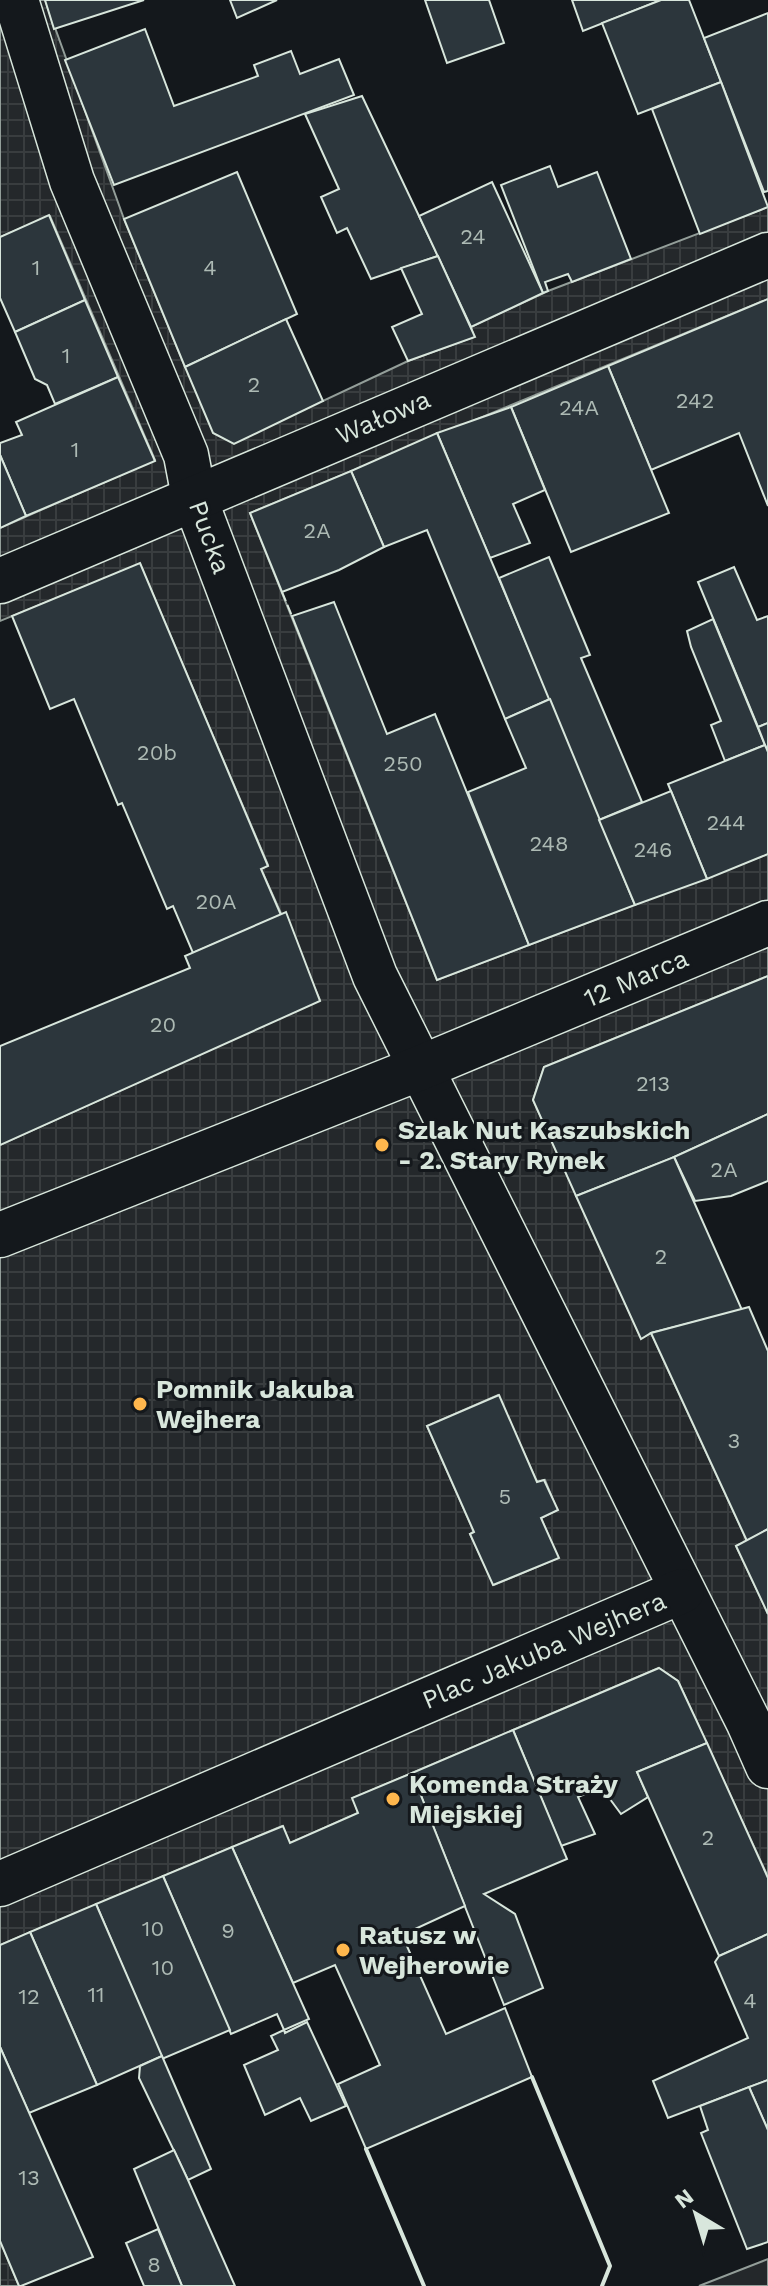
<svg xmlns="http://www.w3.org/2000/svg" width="768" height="2286" font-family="'Work Sans',sans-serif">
<defs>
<pattern id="plaza-grid" width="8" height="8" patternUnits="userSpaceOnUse" patternTransform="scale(2)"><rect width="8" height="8" fill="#24282b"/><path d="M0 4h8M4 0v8" fill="none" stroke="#393d3f"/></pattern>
</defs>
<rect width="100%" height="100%" fill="#14181c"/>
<polygon fill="#24282b" stroke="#939e99" stroke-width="2" points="768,2259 768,2286 699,2286"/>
<g fill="url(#plaza-grid)" stroke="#939e99" stroke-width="2" fill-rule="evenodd">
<path d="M0,0H45L124,219L185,367L323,401L408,361L474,337L471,327L548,291L768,207V299L250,513L437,980L768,854V976L544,1067L533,1100L641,1338L651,1333L747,1541L736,1546L768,1614V1877L678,1681L659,1668L353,1798L358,1813L290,1843L282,1826L0,1945V1145L320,1000L261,869L268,865L140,564L0,621V528L155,460L50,216L0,237ZM498,1395L537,1482L545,1480L557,1510L541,1518L558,1558L494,1585L470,1534L474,1532L427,1426Z"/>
<polygon points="0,2241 19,2286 0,2286"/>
</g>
<g fill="#2c363c" stroke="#d8e6dc" stroke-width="2">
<polygon points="45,0 144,0 54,29"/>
<polygon points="230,0 277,0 237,18"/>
<polygon points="425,0 489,0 504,43 447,63"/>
<polygon points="572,0 661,0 583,31"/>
<polygon points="661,0 689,0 721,82 638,114 602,23"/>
<polygon points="768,13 768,191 764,192 704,38"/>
<polygon points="145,29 174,106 258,76 254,65 291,51 300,74 339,59 354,95 114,185 65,60"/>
<polygon points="721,82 768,207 700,234 652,109"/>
<polygon points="362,96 438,256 371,279 347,228 337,233 321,197 339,189 305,114"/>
<polygon points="550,166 558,187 597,172 631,259 572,282 568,274 545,282 548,291 543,293 501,185"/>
<polygon points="237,172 297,314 185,367 124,219"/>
<polygon points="492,182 543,293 471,327 419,216"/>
<polygon points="49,215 85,300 15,332 0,298 0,237"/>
<polygon points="438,256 475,337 408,361 392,327 422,314 401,268"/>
<polygon points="768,299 768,506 739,433 651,470 608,366"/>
<polygon points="85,300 118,377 55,404 47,385 35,379 15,332"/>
<polygon points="286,319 323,401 234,444 213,433 185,367"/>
<polygon points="608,366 669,513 571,552 511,407"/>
<polygon points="118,377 155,461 26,516 0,455 0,443 22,435 16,422"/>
<polygon points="511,407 545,490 513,504 530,543 490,558 437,433"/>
<polygon points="437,433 550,699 505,719 427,530 384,547 351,471"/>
<polygon points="0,455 26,516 0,528"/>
<polygon points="351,471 384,547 339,570 282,592 250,513"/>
<polygon points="549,557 590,655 581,658 642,802 599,820 499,578"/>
<polygon points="140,563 268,866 261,869 281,915 193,953 173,906 167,909 122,803 118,805 74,699 50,709 12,616"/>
<polygon points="734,567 757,620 768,616 768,723 758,727 698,582"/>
<polygon points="334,602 387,734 435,714 529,945 437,980 292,616"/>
<polygon points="713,619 765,745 725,761 711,725 721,721 691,647 687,631"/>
<polygon points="550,699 635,905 529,945 468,792 526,768 505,719"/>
<polygon points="768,723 768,750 767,750 758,727"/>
<polygon points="765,745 768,752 768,854 707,879 668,784"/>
<polygon points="671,791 707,879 635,905 599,820"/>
<polygon points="286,912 320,1001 0,1145 0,1046 190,968 185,956"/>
<polygon points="768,976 768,1114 670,1159 576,1196 533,1100 544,1067"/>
<polygon points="768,1114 768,1181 731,1196 695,1201 674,1157"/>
<polygon points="674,1157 742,1310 651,1333 641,1339 576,1196"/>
<polygon points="749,1307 768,1351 768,1529 747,1541 651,1333"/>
<polygon points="499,1395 537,1482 544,1480 558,1510 541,1518 559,1558 493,1585 470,1534 474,1532 427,1426"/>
<polygon points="768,1529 768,1614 736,1546"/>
<polygon points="659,1668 678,1681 707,1743 637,1772 648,1797 621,1814 601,1787 578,1797 595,1834 561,1846 513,1730"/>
<polygon points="513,1730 567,1859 484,1894 515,1914 543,1988 504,2005 412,1773"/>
<polygon points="707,1743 768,1878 768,1934 719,1956 637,1772"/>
<polygon points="412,1773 465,1906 402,1935 446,2034 505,2008 532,2077 366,2149 338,2084 380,2065 335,1965 293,1983 232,1847 283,1826 290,1843 358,1813 352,1798"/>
<polygon points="232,1847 309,2019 284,2030 277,2014 231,2034 163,1876"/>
<polygon points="163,1876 230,2030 162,2059 96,1904"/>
<polygon points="96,1904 162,2056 97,2085 30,1932"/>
<polygon points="30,1932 97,2085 29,2113 0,2047 0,1945"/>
<polygon points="768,1934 768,2080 668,2118 653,2081 748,2038 715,1962 719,1956"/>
<polygon points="307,2022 346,2106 311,2121 300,2098 265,2115 244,2065 278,2050 271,2036 284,2030 285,2033"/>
<polygon points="0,2047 93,2257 21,2286 19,2286 0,2241"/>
<polygon points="162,2056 211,2169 188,2180 139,2078 140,2066"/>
<polygon points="768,2080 768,2130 749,2087"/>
<polygon points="749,2087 768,2130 768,2242 747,2249 701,2133 708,2130 700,2106"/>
<polygon points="174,2150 188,2180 235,2286 182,2286 134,2169"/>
<polygon points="158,2229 182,2286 144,2286 126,2243"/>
</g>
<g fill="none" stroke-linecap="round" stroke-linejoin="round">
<defs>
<g id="minor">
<polyline points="16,0 72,181 186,455 194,497 375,976 749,1723 768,1766"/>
<polyline points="0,581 768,255"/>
<polyline points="0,1235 420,1068 768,923"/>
<polyline points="0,1884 682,1591"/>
</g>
</defs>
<use href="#minor" stroke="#d8e6dc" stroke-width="47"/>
<use href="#minor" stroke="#14181c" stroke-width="44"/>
<polyline stroke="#d8e6dc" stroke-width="2" stroke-dasharray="10 4" stroke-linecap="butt" points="282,592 292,616"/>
<g stroke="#d8e6dc" stroke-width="4">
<polyline points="532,2077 610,2266 602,2286"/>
<polyline points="366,2149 424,2286"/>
</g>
</g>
<g fill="#ffb74d" stroke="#14181c" stroke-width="3">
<circle cx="382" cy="1145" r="8"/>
<circle cx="140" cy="1404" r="8"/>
<circle cx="393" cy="1799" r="8"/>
<circle cx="343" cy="1950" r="8"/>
</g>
<g text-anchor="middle" stroke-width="6" stroke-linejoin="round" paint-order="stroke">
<g font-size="22" fill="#adbab4">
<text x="473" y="244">24</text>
<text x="36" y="275">1</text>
<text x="210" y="275">4</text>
<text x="66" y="363">1</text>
<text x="254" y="392">2</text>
<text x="695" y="408">242</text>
<text x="579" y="415">24A</text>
<text x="75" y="457">1</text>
<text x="317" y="538">2A</text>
<text x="157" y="760">20b</text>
<text x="403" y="771">250</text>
<text x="726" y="830">244</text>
<text x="549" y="851">248</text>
<text x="653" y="857">246</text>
<text x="216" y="909">20A</text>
<text x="163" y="1032">20</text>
<text x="653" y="1091">213</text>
<text x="724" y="1177">2A</text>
<text x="661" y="1264">2</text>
<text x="734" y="1448">3</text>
<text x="505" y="1504">5</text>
<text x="708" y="1845">2</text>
<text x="153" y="1936">10</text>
<text x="228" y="1938">9</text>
<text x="163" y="1975">10</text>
<text x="96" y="2002">11</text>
<text x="29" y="2004">12</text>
<text x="750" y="2008">4</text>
<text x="29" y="2185">13</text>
<text x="154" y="2272">8</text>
</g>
<g font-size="26" fill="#d8e6dc" stroke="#14181c">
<text transform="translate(383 417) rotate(-23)" y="9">Wałowa</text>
<text transform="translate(210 537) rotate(70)" y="9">Pucka</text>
<text transform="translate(636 978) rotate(-23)" y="9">12 Marca</text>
<text transform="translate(544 1650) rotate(-23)" y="9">Plac Jakuba Wejhera</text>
</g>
<g font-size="26" font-weight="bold" fill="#d8e6dc" stroke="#14181c" text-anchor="start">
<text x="398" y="1139">Szlak Nut Kaszubskich<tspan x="398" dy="30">- 2. Stary Rynek</tspan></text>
<text x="156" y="1398">Pomnik Jakuba<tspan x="156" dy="30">Wejhera</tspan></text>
<text x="409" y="1793">Komenda Straży<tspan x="409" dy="30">Miejskiej</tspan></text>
<text x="359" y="1944">Ratusz w<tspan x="359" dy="30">Wejherowie</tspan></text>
</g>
</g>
<g transform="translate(696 2214) rotate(322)" stroke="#14181c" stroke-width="6" paint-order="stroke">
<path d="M0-6L14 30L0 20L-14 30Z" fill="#d8e6dc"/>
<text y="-12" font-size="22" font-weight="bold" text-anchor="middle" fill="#d8e6dc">N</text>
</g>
</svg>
